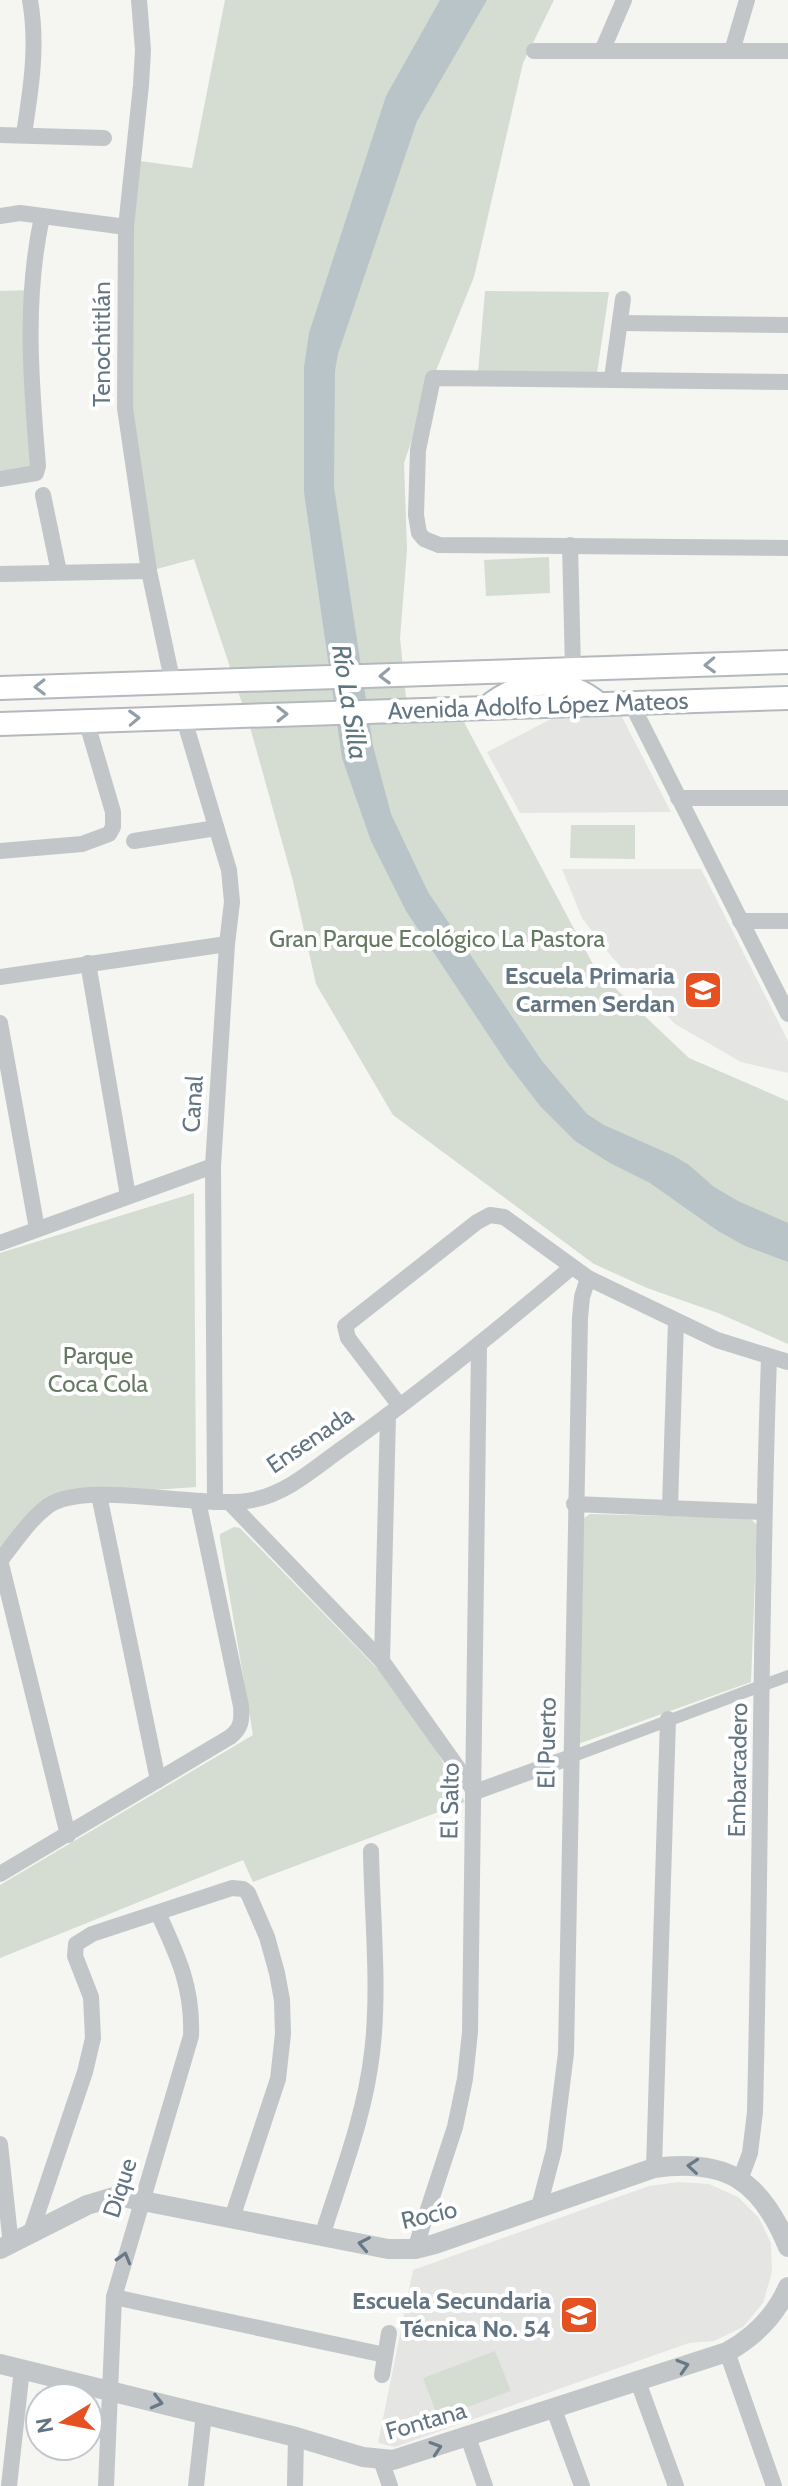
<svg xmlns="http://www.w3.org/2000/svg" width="788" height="2486" font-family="Cabin,sans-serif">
<rect width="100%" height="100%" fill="#f5f5f1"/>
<g fill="#e5e6e4">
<polygon points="621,715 671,812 520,813 487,752 557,716"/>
<polygon points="701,869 788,1041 788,1073 741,1062 675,1024 611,956 582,918 562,869"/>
<polygon points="679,2182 709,2184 738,2197 759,2218 771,2243 772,2272 763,2303 743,2327 714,2341 689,2343 395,2447 378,2443 413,2270 649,2186"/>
</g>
<g fill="#d5dcd2">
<polygon points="225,0 554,0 523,63 474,277 433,378 404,463 407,550 400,638 406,698 459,696 465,724 596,970 689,1058 788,1101 788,1344 718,1313 647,1288 594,1264 393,1115 316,984 293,881 250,727 194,559 149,571 129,444 132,160 192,168"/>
<polygon points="32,290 38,466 0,479 0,291"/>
<polygon points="485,291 609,292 597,373 478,373"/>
<polygon points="549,557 550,593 486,596 484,560"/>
<polygon points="571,825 635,825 635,859 570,858"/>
<polygon points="194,1193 196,1487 51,1497 0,1556 0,1253"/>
<polygon points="590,1514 750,1518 757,1525 751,1682 578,1744 583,1519"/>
<polygon points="234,1527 240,1528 408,1700 465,1802 253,1882 243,1860 0,1958 0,1885 253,1735 220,1539 220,1534"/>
<polygon points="495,2351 511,2391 438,2418 423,2378"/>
</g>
<polygon fill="#b9c4c8" points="440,0 487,0 417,121 338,354 335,371 334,487 373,746 391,814 428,892 542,1061 587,1114 604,1125 674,1156 689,1165 714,1187 738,1201 788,1223 788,1262 745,1246 718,1231 650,1183 610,1163 575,1141 540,1106 507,1063 406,911 371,841 342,758 304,492 304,367 309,333 386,96"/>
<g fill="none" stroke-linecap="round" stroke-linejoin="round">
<defs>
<g id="secondary">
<polyline points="0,688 788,662"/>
<path d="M486,708C522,679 562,674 599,704"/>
<polyline points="0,724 788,698"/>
</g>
</defs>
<use href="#secondary" stroke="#b4b9be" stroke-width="26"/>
<polyline stroke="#c2c6c9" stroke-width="12" points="571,1757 788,1676"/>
<g stroke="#c2c6c9" stroke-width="16">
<polyline points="139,0 143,50 141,85 126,227 125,408 149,571 173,684"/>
<polyline points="534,51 788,51"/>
<polyline points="602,51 624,0"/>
<polyline points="732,51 747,0"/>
<path d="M24,134C31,89 38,45 30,0"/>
<polyline points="0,135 104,138"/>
<polyline points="0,216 20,213 126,227"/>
<polyline points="620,323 788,325"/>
<polyline points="612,378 623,299"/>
<polyline points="788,382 433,378 418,450 416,515 419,533 424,539 439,545 788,548"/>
<path d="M0,479L36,473L38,466C31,383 24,299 42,217"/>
<polyline points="43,495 59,572"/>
<polyline points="570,545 573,670"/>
<polyline points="0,574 149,571"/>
<polyline points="631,703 788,1014"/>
<polyline points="183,716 229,870 232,902 227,944 213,1166 215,1502"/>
<polyline points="678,798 788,798"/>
<polyline points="134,841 216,828"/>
<polyline points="0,851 82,844 109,834 113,827 113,812 86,720"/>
<polyline points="740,921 788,921"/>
<polyline points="88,963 128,1196"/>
<polyline points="0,977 227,944"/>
<polyline points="0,1023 37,1229"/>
<polyline points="0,1243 213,1166"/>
<polyline points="400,1406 348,1338 345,1326 477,1222 490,1215 504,1217 588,1278 717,1340 788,1362"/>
<polyline points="99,1495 158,1780"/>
<polyline points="230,1503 382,1661 475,1792 571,1757"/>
<polyline points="574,1504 763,1512"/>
<polyline points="670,1506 676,1321"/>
<polyline points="0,1560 68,1835"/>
<path d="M0,1561C15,1542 29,1520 48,1506C85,1479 204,1510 253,1500C289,1493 318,1465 347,1445C425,1389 499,1329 572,1267"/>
<polyline points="382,1661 388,1415"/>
<path d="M0,1874L230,1737C242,1728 242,1719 241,1706L198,1501"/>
<polyline points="0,2144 11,2245"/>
<polyline points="654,2168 668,1719"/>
<path d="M740,2180L750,2153L755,2112C761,1861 760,1609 769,1358"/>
<polyline points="539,2207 554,2150 566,2053 580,1318 582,1297 588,1278"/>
<polyline points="30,2235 85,2072 93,2038 91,1997 75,1956 76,1944 92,1934 232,1888 243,1889 248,1893 267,1937 277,1973 282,2000 283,2034 278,2079 232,2218"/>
<path d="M322,2236C341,2176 365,2115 372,2053C380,1989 372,1915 371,1851"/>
<polyline points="415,2249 455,2127 465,2079 470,2032 479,1346"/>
<polyline points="114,2297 385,2355"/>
<polyline points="727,2352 774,2486"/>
<polyline points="382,2375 389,2333"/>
<polyline points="637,2379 676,2486"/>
<polyline points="553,2407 582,2486"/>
<polyline points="468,2437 485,2486"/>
<polyline points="381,2460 390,2486"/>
<polyline points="9,2486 22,2369"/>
<path d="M106,2486L114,2297L191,2036C193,1988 178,1956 158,1913"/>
<polyline points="196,2486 204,2414"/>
<polyline points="295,2486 296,2437"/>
</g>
<g stroke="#c2c6c9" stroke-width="20">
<path d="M0,2249L87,2205L117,2196L388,2249H415L435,2244L654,2168C727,2158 761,2181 788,2247"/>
<path d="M0,2364L296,2437L363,2457L393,2460L727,2352C754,2337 775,2317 788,2287"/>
</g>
<use href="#secondary" stroke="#fff" stroke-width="22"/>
</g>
<defs><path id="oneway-chevron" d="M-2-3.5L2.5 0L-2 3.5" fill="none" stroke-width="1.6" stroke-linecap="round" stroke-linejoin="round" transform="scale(2)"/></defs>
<g stroke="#929ea8">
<use href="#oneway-chevron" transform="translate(710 665) rotate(178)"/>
<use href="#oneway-chevron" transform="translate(385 676) rotate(178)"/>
<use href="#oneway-chevron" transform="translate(40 687) rotate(179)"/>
<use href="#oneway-chevron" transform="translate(282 714) rotate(-1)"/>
<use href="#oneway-chevron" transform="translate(134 718) rotate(-2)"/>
</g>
<g stroke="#687886">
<use href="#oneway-chevron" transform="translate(693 2166) rotate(-175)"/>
<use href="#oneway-chevron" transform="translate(364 2244) rotate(-169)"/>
<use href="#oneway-chevron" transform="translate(124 2258) rotate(-74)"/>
<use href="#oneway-chevron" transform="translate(683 2366) rotate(-17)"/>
<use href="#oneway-chevron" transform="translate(157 2402) rotate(14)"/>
<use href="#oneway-chevron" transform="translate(436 2448) rotate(-18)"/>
</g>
<defs>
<symbol id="school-square" viewBox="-11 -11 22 22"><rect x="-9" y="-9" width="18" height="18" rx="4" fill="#e55120" stroke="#fff"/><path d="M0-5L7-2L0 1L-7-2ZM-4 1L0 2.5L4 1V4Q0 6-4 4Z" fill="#fff"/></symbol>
</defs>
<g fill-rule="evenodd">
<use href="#school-square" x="681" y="968" width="44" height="44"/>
<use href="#school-square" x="557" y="2293" width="44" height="44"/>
</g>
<g text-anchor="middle" stroke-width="8" stroke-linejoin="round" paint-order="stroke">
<g font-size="24" fill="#637482" stroke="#fff">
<text transform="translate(102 344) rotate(-90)" y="8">Tenochtitlán</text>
<text transform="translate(538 706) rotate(-2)" y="8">Avenida Adolfo López Mateos</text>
<text transform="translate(193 1104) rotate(-86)" y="8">Canal</text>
<text transform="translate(310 1440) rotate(-34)" y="8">Ensenada</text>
<text transform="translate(547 1743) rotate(-89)" y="8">El Puerto</text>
<text transform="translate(738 1770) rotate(-89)" y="8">Embarcadero</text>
<text transform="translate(450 1801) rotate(-89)" y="8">El Salto</text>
<text transform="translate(120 2188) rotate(-72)" y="8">Dique</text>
<text transform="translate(429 2215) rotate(-13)" y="8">Rocío</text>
<text transform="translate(426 2421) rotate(-16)" y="8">Fontana</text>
</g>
<g font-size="24" fill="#667962" stroke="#fff">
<text x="437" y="947">Gran Parque Ecológico La Pastora</text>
<text x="98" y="1364">Parque<tspan x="98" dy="28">Coca Cola</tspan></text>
</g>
<g font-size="24" font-weight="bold" fill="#637482" stroke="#fff" text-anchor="end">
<text x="675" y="984">Escuela Primaria<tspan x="675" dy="28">Carmen Serdan</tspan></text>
<text x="551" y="2309">Escuela Secundaria<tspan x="551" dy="28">Técnica No. 54</tspan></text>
</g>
<g font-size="26" font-style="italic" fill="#5f767f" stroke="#fff">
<text transform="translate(350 702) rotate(81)" y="9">Río La Silla</text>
</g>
</g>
<g transform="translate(64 2422) rotate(260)"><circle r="38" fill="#ffffff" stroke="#c1c7cd" stroke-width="2"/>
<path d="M0-6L14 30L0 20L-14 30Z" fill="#e55120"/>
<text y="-12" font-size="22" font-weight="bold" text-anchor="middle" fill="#637482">N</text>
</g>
</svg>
